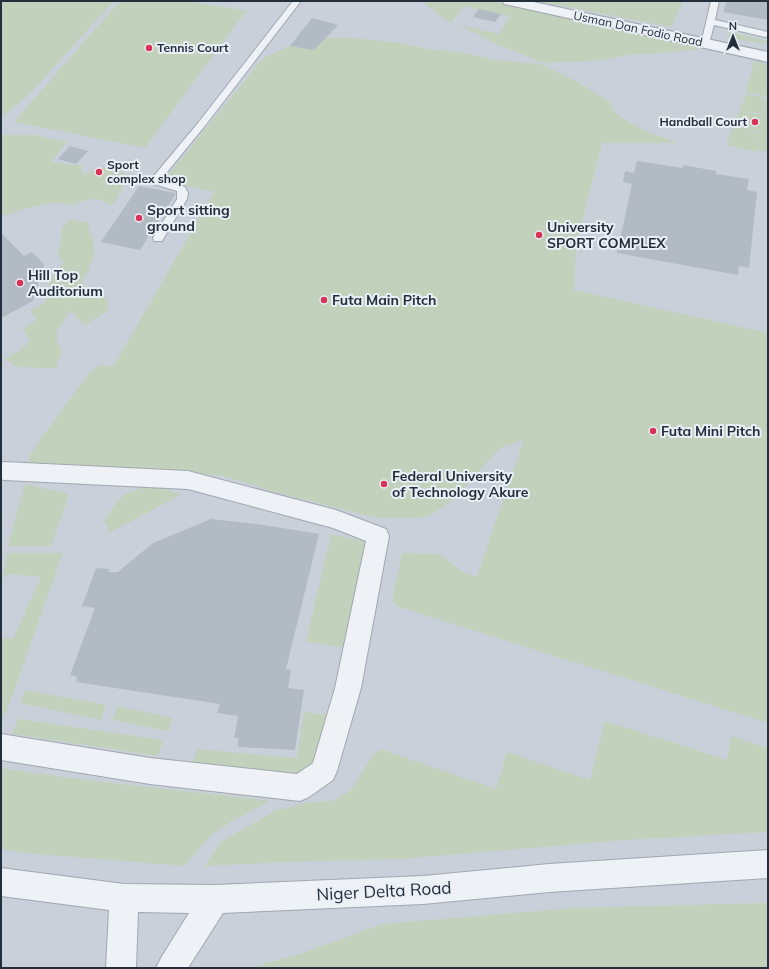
<svg xmlns="http://www.w3.org/2000/svg" width="769" height="969" font-family="Mulish,sans-serif">
<rect width="100%" height="100%" fill="#dbe0e7"/>
<rect fill="#c9d0d9" x="1" y="1" width="767" height="967"/>
<g fill="#c2d1bb">
<polygon points="1,1 114,1 31,92 1,118"/>
<polygon points="120,1 186,1 246,11 145,148 14,122"/>
<polygon points="423,1 489,1 529,8 707,48 673,52 627,55 608,60 544,63 492,42 459,25 499,34 510,16 464,6 451,23 436,13"/>
<polygon points="536,1 683,1 671,27"/>
<polygon points="730,32 768,41 768,45 726,37"/>
<path d="M321,38H353L384,41L401,43L431,50L460,52L495,60L541,64L576,81L608,101C612,104 612,110 616,113C633,128 657,135 678,143H602L576,245L574,290L768,333V723L399,607L392,601L402,553L440,554L461,571L477,577L524,439L500,448L452,501L427,517L377,518L279,493L219,475L66,467L28,466L30,454L89,373L100,365L113,367L214,192L164,180L263,58L300,41Z"/>
<polygon points="754,61 768,64 768,97 746,92"/>
<polygon points="747,94 765,98 763,114 744,111 740,129 758,133 756,152 726,145 742,103"/>
<polygon points="766,98 768,99 768,152 757,150 759,132 741,129 745,112 763,115"/>
<polygon points="1,135 35,135 67,142 51,162 82,166 82,174 106,167 122,168 126,181 113,205 97,199 85,200 69,205 57,202 33,207 1,216"/>
<path d="M69,220L87,222C97,250 97,255 82,281L86,292L107,298L109,310L85,325L70,310L56,333L57,342L62,352L55,368L17,367L5,359L22,349L30,340L23,329L37,319L30,310L46,302L50,280L64,263L58,255L63,227Z"/>
<polygon points="25,484 69,494 51,546 8,546"/>
<path d="M153,486L182,494L109,533L107,525L104,522C120,496 121,492 153,486Z"/>
<polygon points="331,535 368,541 346,648 306,642"/>
<polygon points="8,553 63,553 8,707 1,719 1,638 13,639 41,577 12,574 2,577"/>
<polygon points="26,690 106,705 101,720 20,703"/>
<polygon points="118,706 173,718 168,731 113,720"/>
<polygon points="304,712 326,715 316,766 309,773 291,776 192,765 197,749 297,758"/>
<polygon points="18,719 163,740 158,756 12,734"/>
<polygon points="605,721 727,760 731,736 768,748 768,832 626,840 401,859 286,862 205,866 221,842 275,811 305,803 332,801 350,791 373,755 380,749 496,789 507,752 590,780"/>
<path d="M1,768C90,782 180,790 270,801L230,822L210,836L184,866L24,853L1,849Z"/>
<polygon points="768,903 768,968 250,968 303,953 382,924 572,908"/>
</g>
<g fill="#b2bac4">
<polygon points="727,1 768,1 768,20 723,12"/>
<polygon points="479,9 501,14 495,22 473,17"/>
<polygon points="312,18 338,25 314,50 290,46"/>
<polygon points="70,146 88,151 76,164 58,159"/>
<polygon points="637,161 683,168 683,165 716,171 716,174 749,179 747,190 757,192 749,268 739,266 738,275 617,253 632,184 623,182 625,171 634,173"/>
<polygon points="139,186 176,193 140,250 101,242"/>
<polygon points="1,235 3,235 24,256 32,252 44,264 33,301 1,318"/>
<polygon points="211,519 264,525 319,534 286,669 291,670 288,688 304,690 295,750 238,747 238,738 234,738 238,716 217,713 220,704 76,682 77,677 70,675 95,608 82,606 96,568 109,569 109,572 118,572 153,543"/>
</g>
<g fill="none" stroke-linecap="round" stroke-linejoin="round">
<defs>
<g id="lane">
<polygon points="293,1 301,1 204,127 163,177 163,180 185,187 188,193 187,199 162,241 154,241 153,238 177,199 177,191 154,184 153,177 198,123"/>
<polygon points="711,1 719,1 715,20 768,32 768,36 765,37 714,25 709,44 705,47 702,46 701,44"/>
</g>
<g id="street">
<polygon points="502,1 529,1 768,52 768,62 509,5 504,4"/>
<polygon points="4,462 188,471 336,510 386,529 389,536 361,688 337,771 333,780 309,797 300,801 150,784 1,760 1,734 150,758 297,774 313,763 335,688 366,541 333,528 188,489 4,480 1,479 1,463"/>
<polygon points="768,850 768,878 549,892 423,904 223,913 188,968 156,968 161,958 189,913 138,912 136,968 106,968 109,910 1,896 1,868 124,884 215,885 423,876 549,864"/>
</g>
</defs>
<use href="#lane" stroke="#a0a7b1" stroke-width="2"/>
<use href="#street" stroke="#a0a7b1" stroke-width="2"/>
<use href="#lane" fill="#eef1f5" fill-rule="evenodd"/>
<use href="#street" fill="#eef1f5" fill-rule="evenodd"/>
</g>
<g fill="#d83458" stroke="#eaeff5" stroke-width="1.5">
<circle cx="149" cy="48" r="4"/>
<circle cx="755" cy="122" r="4"/>
<circle cx="99" cy="172" r="4"/>
<circle cx="139" cy="218" r="4"/>
<circle cx="539" cy="235" r="4"/>
<circle cx="20" cy="283" r="4"/>
<circle cx="324" cy="300" r="4"/>
<circle cx="653" cy="431" r="4"/>
<circle cx="384" cy="484" r="4"/>
</g>
<g text-anchor="middle" stroke-width="4" stroke-linejoin="round" paint-order="stroke">
<g font-size="12" fill="#242f3e" stroke="#eaeff5">
<text transform="translate(638 29) rotate(12)" y="4">Usman Dan Fodio Road</text>
</g>
<g font-size="12" font-weight="bold" fill="#242f3e" stroke="#eaeff5" text-anchor="start">
<text x="157" y="52">Tennis Court</text>
<text x="747" y="126" text-anchor="end">Handball Court</text>
<text x="107" y="169">Sport<tspan x="107" dy="14">complex shop</tspan></text>
</g>
<g font-size="14" font-weight="bold" fill="#242f3e" stroke="#eaeff5" text-anchor="start">
<text x="147" y="215">Sport sitting<tspan x="147" dy="16">ground</tspan></text>
<text x="547" y="232">University<tspan x="547" dy="16">SPORT COMPLEX</tspan></text>
<text x="28" y="280">Hill Top<tspan x="28" dy="16">Auditorium</tspan></text>
<text x="332" y="305">Futa Main Pitch</text>
<text x="661" y="436">Futa Mini Pitch</text>
<text x="392" y="481">Federal University<tspan x="392" dy="16">of Technology Akure</tspan></text>
</g>
<g font-size="17" fill="#242f3e" stroke="#eaeff5">
<text transform="translate(384 891) rotate(-3)" y="6">Niger Delta Road</text>
</g>
</g>
<rect width="769" height="969" fill="none" stroke="#242f3e" stroke-width="4"/>
<g transform="translate(733 36)" stroke="#eaeff5" stroke-width="3" paint-order="stroke">
<path d="M0-3L7 15L0 10L-7 15Z" fill="#242f3e"/>
<text y="-6" font-size="11" font-weight="bold" text-anchor="middle" fill="#242f3e">N</text>
</g>
</svg>
